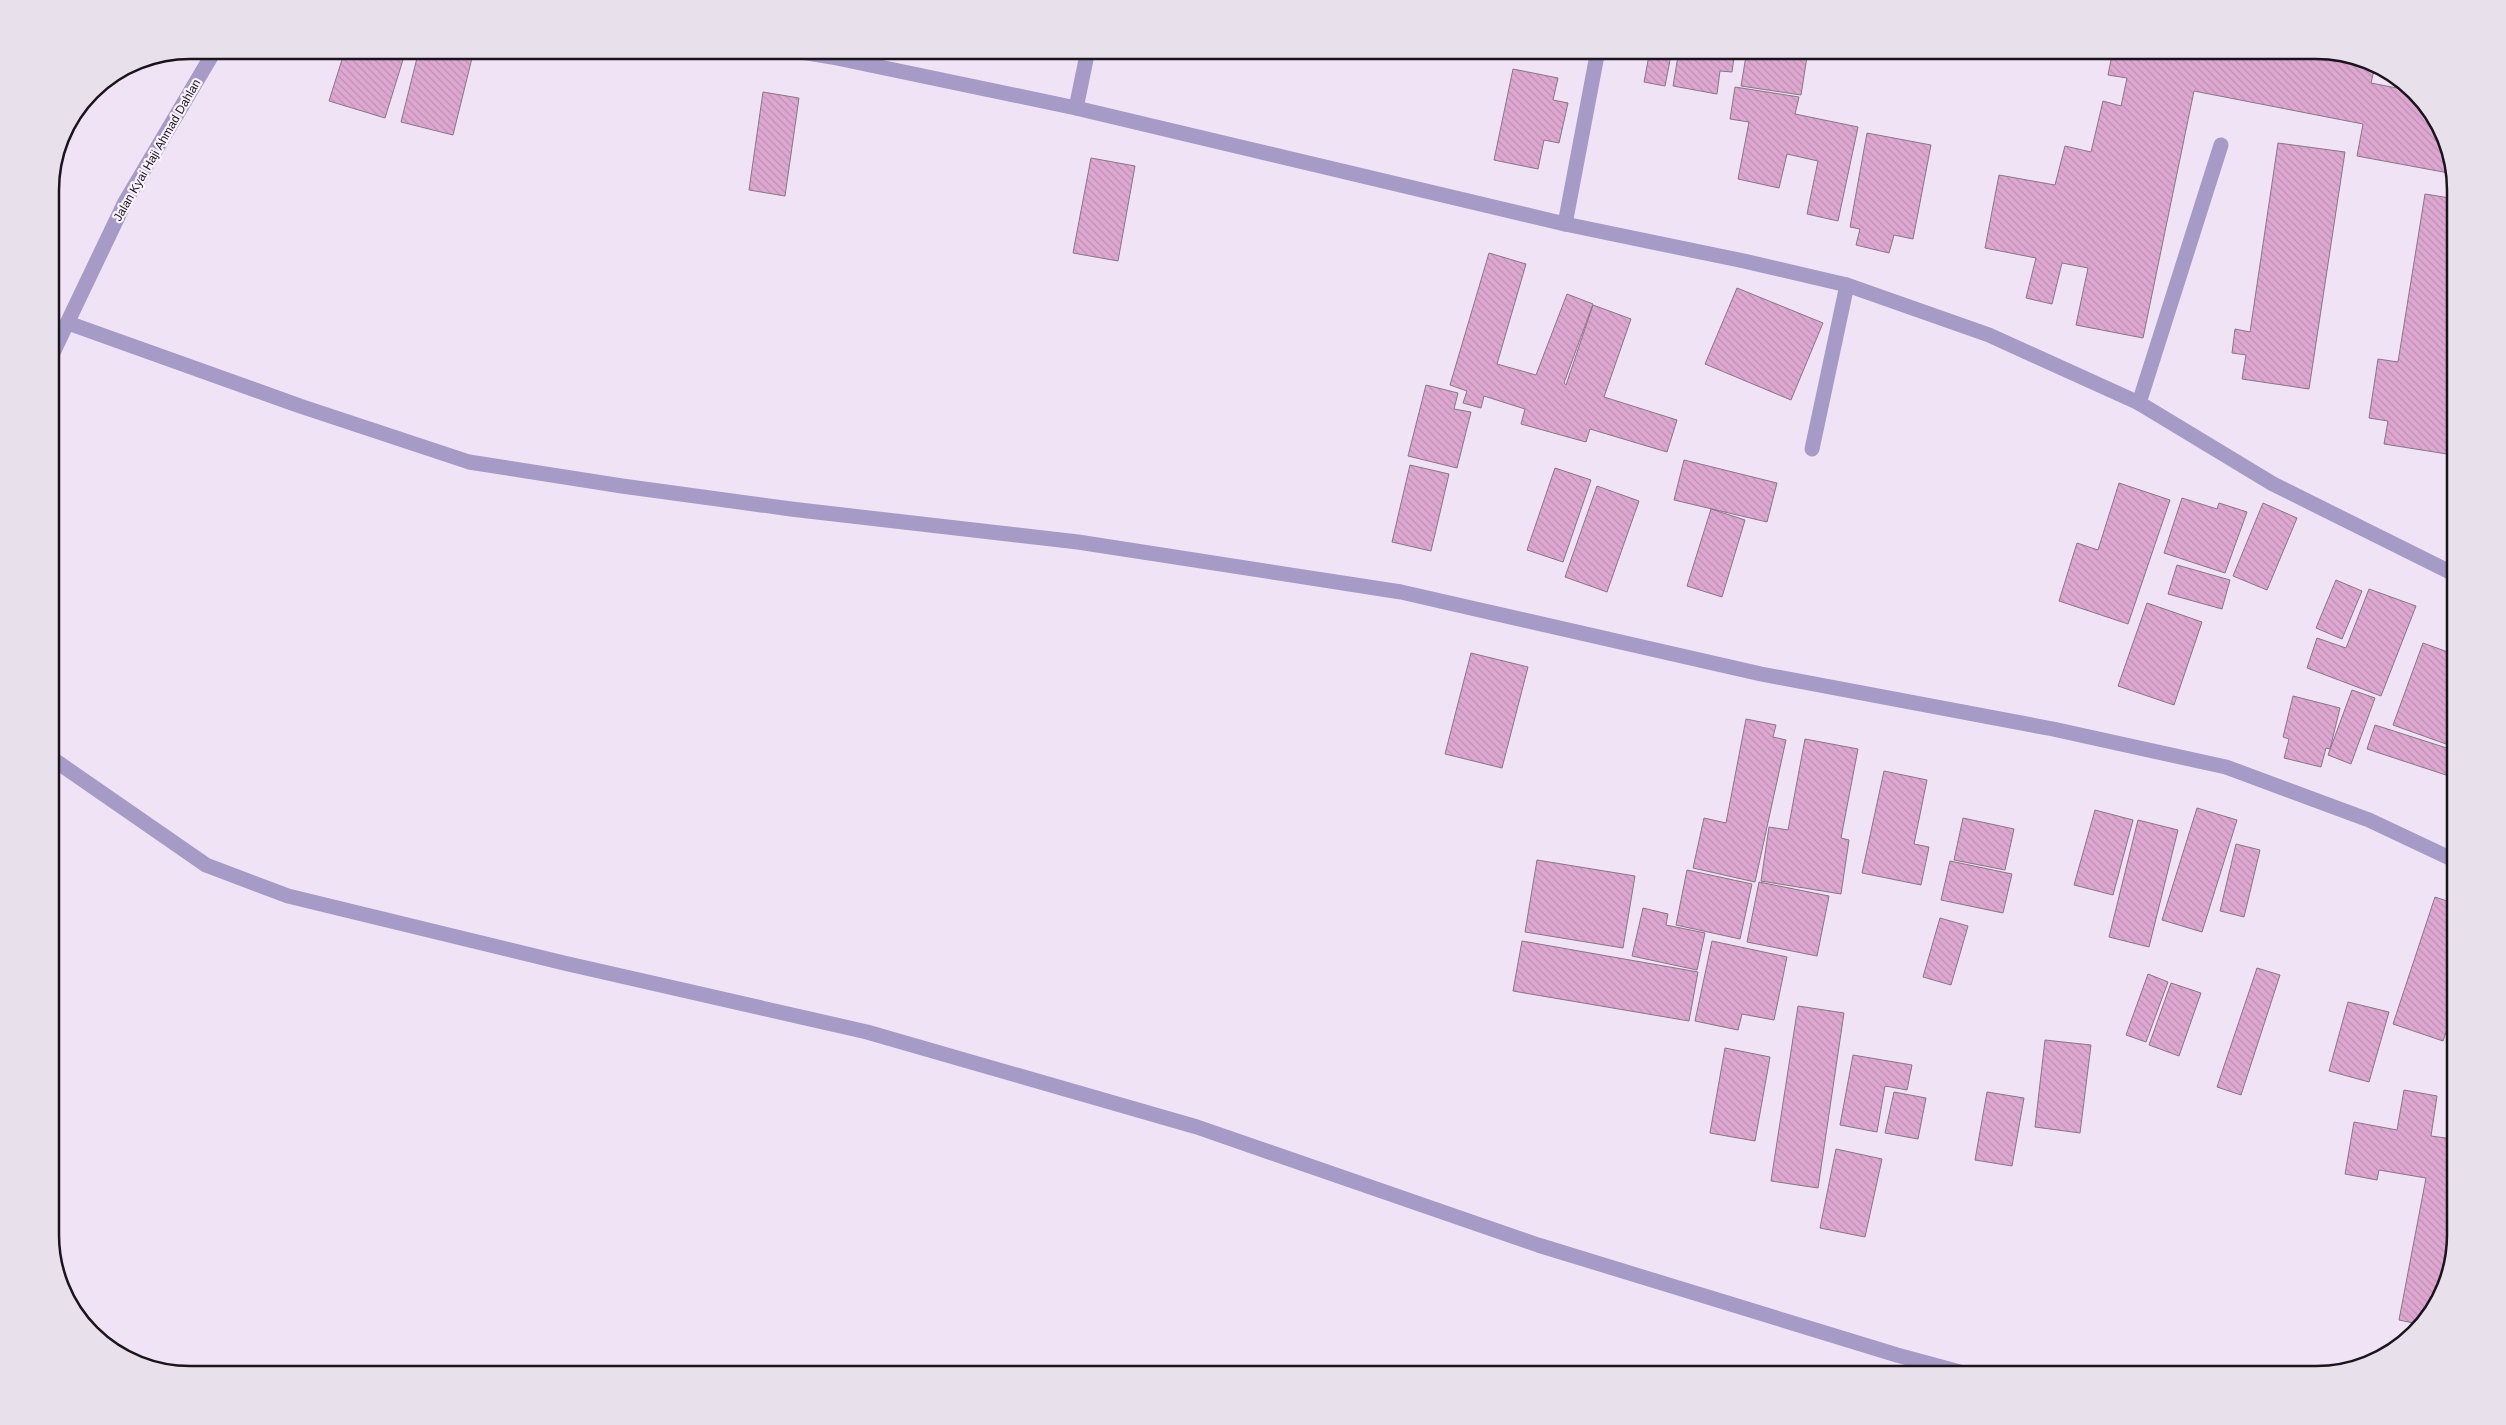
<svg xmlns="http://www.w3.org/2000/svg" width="2506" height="1425" font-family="Arial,sans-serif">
<defs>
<pattern id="building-back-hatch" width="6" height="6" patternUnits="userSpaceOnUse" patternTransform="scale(1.25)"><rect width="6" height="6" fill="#dea7d1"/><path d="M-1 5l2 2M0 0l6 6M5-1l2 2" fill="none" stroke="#be8fb3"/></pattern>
</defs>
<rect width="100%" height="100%" fill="#efe3f5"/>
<g fill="url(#building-back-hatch)" stroke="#877783">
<polygon points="345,50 406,50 385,118 329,101"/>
<polygon points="419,50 455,50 473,54 453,135 401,122"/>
<polygon points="1650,50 1672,50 1665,86 1644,82"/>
<polygon points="1679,50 1735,50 1732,72 1720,71 1717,94 1673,86"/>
<polygon points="1747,50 1808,50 1801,95 1741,86"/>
<polygon points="2113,50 2316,50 2375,66 2371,83 2407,90 2437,120 2454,174 2357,156 2363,124 2194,91 2143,338 2076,325 2088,268 2062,263 2052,304 2026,298 2036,258 1985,248 1999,175 2055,185 2065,146 2091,152 2103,101 2121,106 2127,78 2108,75"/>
<polygon points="1513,69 1558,78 1553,100 1568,103 1559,143 1544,140 1538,169 1494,160"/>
<polygon points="1735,87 1799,97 1795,114 1858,127 1838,221 1807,214 1818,161 1787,154 1779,188 1738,179 1749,122 1730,119"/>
<polygon points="763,92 799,98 785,196 749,190"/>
<polygon points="1867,133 1931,145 1913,239 1894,235 1889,253 1856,245 1860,229 1850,227"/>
<polygon points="2278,143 2345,152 2309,389 2242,379 2246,355 2232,353 2235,329 2250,332"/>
<polygon points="1091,158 1135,166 1118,261 1073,253"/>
<polygon points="2425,194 2456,199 2456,400 2447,454 2384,444 2388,421 2369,418 2378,359 2398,362"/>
<polygon points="1489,253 1526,264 1497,364 1536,375 1567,294 1593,304 1564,383 1566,385 1593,305 1631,319 1604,397 1677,420 1667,452 1590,429 1586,442 1521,424 1525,409 1484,396 1481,408 1463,403 1467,391 1450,385"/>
<polygon points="1737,288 1823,323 1791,400 1705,364"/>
<polygon points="1426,385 1458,393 1454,409 1471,412 1457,468 1408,456"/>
<polygon points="1684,460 1777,483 1767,522 1674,500"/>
<polygon points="1410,465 1449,474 1431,551 1392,542"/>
<polygon points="1555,468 1591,480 1563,562 1527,550"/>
<polygon points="2119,483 2170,500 2128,624 2059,601 2077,543 2098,550"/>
<polygon points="1597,486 1639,501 1607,592 1565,577"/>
<polygon points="2182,498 2217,509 2219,503 2247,512 2225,573 2164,553"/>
<polygon points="2263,503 2297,518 2267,590 2233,576"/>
<polygon points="1711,509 1745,520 1722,597 1687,586"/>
<polygon points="2177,565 2230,580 2222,609 2168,594"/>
<polygon points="2336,580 2362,591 2342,639 2316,628"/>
<polygon points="2369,589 2416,606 2381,696 2307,668 2317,638 2346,648"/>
<polygon points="2147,603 2202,622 2174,705 2118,686"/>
<polygon points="2423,643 2456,655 2456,717 2446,744 2393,725"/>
<polygon points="1471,653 1528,667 1502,768 1445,754"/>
<polygon points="2352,690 2375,698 2351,764 2328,755"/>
<polygon points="2293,696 2340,708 2330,749 2326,748 2321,767 2284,758 2289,739 2283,737"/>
<polygon points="1746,719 1776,725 1773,737 1786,740 1755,882 1693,868 1704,818 1726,823"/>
<polygon points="2375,725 2456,751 2449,776 2367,749"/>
<polygon points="1805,739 1858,749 1841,838 1849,840 1841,894 1761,881 1769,827 1788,830"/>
<polygon points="1884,771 1927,780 1914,844 1929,847 1921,885 1862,873"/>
<polygon points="2197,808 2237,820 2202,932 2162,920"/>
<polygon points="2095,810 2133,820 2113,895 2074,885"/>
<polygon points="1963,818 2014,829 2005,870 1954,860"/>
<polygon points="2138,820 2178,830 2149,947 2109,937"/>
<polygon points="2236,844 2260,850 2244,917 2220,911"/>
<polygon points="1537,860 1635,876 1623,948 1525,932"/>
<polygon points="1950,861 2012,874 2003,913 1941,900"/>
<polygon points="1687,870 1752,884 1740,939 1676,925"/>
<polygon points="1759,882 1829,896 1817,956 1747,942"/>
<polygon points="2435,897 2456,904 2456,1003 2443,1041 2393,1024"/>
<polygon points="1643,908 1668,914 1666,925 1705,933 1697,970 1632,956"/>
<polygon points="1940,918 1968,926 1951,985 1923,977"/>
<polygon points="1522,941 1698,972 1689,1021 1513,991"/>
<polygon points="1712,941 1787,957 1774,1020 1742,1014 1738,1030 1695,1021"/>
<polygon points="2257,968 2280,975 2241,1095 2217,1087"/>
<polygon points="2148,974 2168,982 2146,1042 2126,1035"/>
<polygon points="2171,983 2201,993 2179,1056 2149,1045"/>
<polygon points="2348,1002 2389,1012 2369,1082 2329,1071"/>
<polygon points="1798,1006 1844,1013 1818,1188 1771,1181"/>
<polygon points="2045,1040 2091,1045 2080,1133 2035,1127"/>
<polygon points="1725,1048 1770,1057 1755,1141 1710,1133"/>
<polygon points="1853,1055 1912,1065 1907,1090 1885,1086 1877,1132 1840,1125"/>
<polygon points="2404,1090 2437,1096 2431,1136 2453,1139 2456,1122 2456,1236 2437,1305 2418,1324 2399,1320 2426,1178 2379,1170 2377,1180 2345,1174 2354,1122 2397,1130"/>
<polygon points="1894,1092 1926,1098 1918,1139 1885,1133"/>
<polygon points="1987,1092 2024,1098 2012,1166 1975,1160"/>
<polygon points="1836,1149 1882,1159 1865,1237 1820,1228"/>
</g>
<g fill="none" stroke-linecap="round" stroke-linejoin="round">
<g stroke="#a69ac7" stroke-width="15">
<polyline points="2139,403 2221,145"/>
<polyline points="1812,449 1847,285"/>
</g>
<g stroke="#a69ac7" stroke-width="15">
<polyline points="789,50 832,57 1076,108 1565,224 1744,261 1847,285 1989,335 2139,403 2273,484 2456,575"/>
<polyline points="1076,108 1088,50"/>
<polyline points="1565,224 1598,50"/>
<polyline points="68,323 300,406 469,462 622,486 791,509 1078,542 1401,592 1761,674 2053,729 2226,767 2369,820 2456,861"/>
<polyline points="50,757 206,865 288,896 564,963 867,1032 1197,1127 1538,1245 1897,1355 1971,1375"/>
</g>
<polyline stroke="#a69ac7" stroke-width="15" points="50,359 125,202 215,50"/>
</g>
<g text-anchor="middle" stroke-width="4.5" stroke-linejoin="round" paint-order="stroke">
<g font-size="12" fill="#19151b" stroke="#faf3fd">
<text transform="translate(157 150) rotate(-60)" y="4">Jalan Kyai Haji Ahmad Dahlan</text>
</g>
</g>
<path d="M0 0H2506V1425H0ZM190 59H2316A131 131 0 0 1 2447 190V1235A131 131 0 0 1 2316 1366H190A131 131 0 0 1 59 1235V190A131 131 0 0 1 190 59Z" fill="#e8e1eb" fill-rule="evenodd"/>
<path fill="none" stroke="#19151b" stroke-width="2.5" d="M190 59H2316A131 131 0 0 1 2447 190V1235A131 131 0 0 1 2316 1366H190A131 131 0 0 1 59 1235V190A131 131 0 0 1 190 59Z"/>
</svg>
